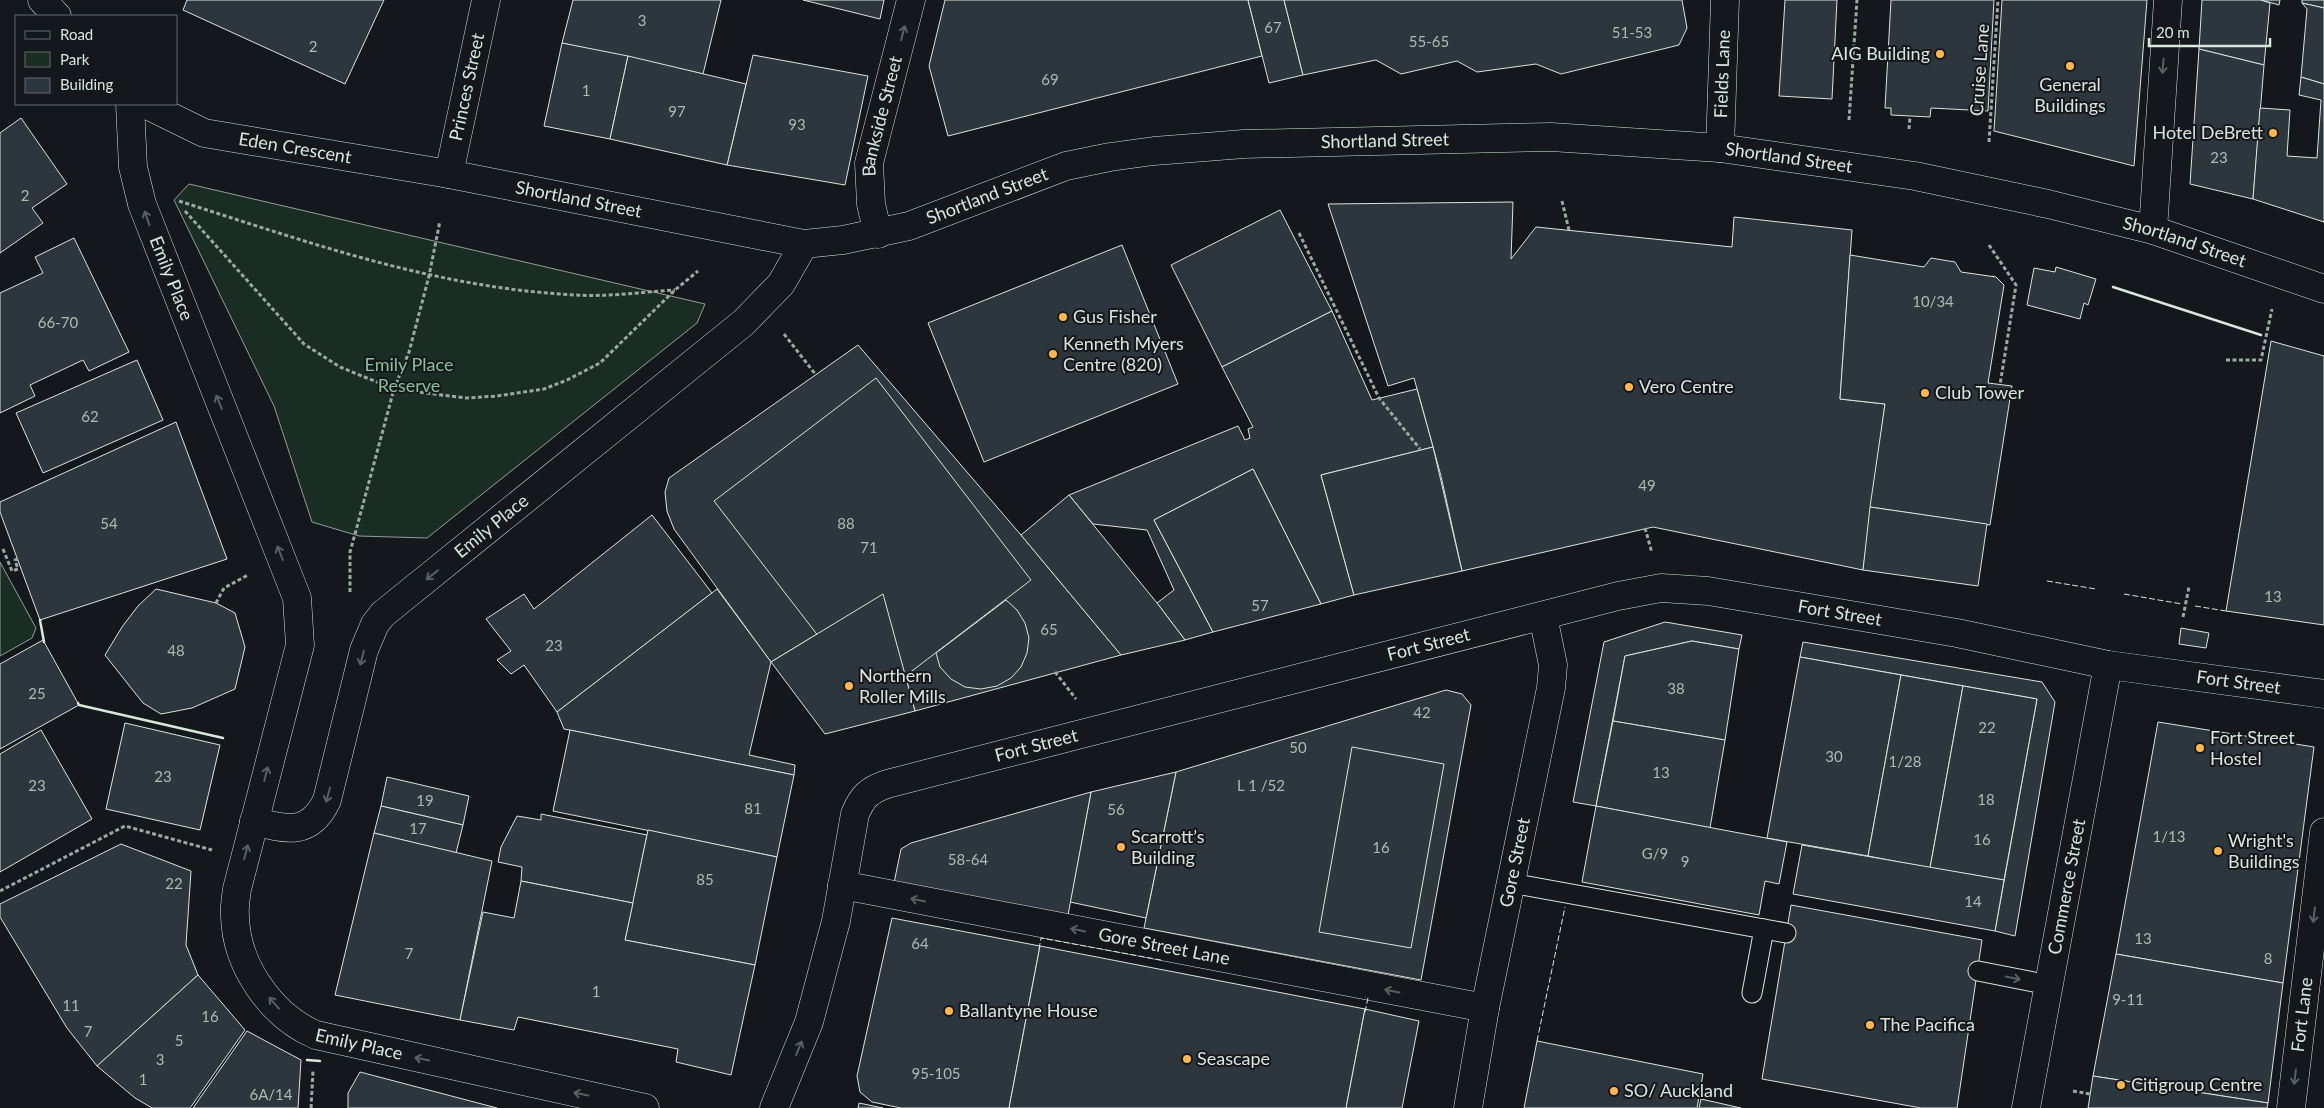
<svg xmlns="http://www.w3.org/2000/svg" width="2324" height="1108" font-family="Lato,sans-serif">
<rect width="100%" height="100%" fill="#14181c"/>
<g fill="#1a2d24" stroke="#939e99">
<polygon points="189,184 705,304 697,323 427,538 359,536 312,522 274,406 174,200"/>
<polygon points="0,562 36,628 32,638 0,656"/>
</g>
<g fill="#2c363c" stroke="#d8e6dc">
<polygon points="187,0 384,0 345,84 183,10"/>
<polygon points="573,0 721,0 703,74 562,43"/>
<polygon points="803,0 884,0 880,19"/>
<polygon points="945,0 1248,0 1262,56 948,136 929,66"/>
<polygon points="1248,0 1284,0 1303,75 1269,83"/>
<polygon points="1284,0 1682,0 1687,28 1679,45 1561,74 1536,64 1477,72 1457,61 1401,74 1376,60 1303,75"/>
<polygon points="1785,0 1837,0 1832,99 1779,96"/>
<polygon points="1891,0 1994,0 1988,111 1931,108 1930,117 1891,115 1891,108 1885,108"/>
<polygon points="2002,0 2147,0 2134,166 1994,131"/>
<polygon points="2202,0 2261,0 2270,3 2264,65 2199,49"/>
<polygon points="2261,0 2280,0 2279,5"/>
<polygon points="2302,0 2324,0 2324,8 2302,3"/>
<polygon points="2302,3 2324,8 2324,84 2301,77 2307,9"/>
<polygon points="562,43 628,56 610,139 544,126"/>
<polygon points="2199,49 2264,65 2253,199 2190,184"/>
<polygon points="753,55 868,76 845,185 727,165"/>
<polygon points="628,56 746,84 727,165 610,139"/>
<polygon points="2301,77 2324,84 2324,222 2253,199 2260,108 2290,110 2287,156 2317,158 2321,100 2299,95"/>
<polygon points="21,118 67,184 32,208 43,223 0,253 0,133"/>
<polygon points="1513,202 1511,259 1536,227 1732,247 1734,217 1852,230 1840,399 1885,404 1863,570 1653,527 1462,571 1441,476 1414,378 1388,386 1328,204"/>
<polygon points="1280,210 1332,311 1222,367 1171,265"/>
<polygon points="74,238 129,352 89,371 83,360 30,385 35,396 0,413 0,293 43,273 35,257"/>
<polygon points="1122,245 1178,384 984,462 928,323"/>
<polygon points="1850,255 1924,267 1931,258 1955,262 1961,272 1996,277 2004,285 1988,383 2012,386 1990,525 1870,507 1885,404 1840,399"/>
<polygon points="2056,267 2096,279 2088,305 2084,303 2080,319 2027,305 2034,268 2055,272"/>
<polygon points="1332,311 1372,400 1417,389 1433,447 1321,475 1354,595 1321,604 1253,469 1154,520 1213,632 1185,640 1157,603 1174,590 1147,530 1093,524 1069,495 1238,426 1245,440 1250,438 1248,429 1253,427 1222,367"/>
<polygon points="2271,341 2324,356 2324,625 2226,611"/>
<polygon points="858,345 1021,535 1121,655 915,711 883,594 771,662 674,529 667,511 665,492 669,478"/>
<polygon points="137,360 163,420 43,473 16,413"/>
<polygon points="876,378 1031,580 870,703 714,501"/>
<polygon points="176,422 227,559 40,620 0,512 0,502"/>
<polygon points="1433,447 1462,571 1354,595 1321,475"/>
<polygon points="1253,469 1321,604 1213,632 1154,520"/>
<polygon points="1069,495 1157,603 1185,640 1121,655 1021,535"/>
<polygon points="1870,507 1987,524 1978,586 1863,570"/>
<polygon points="652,515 712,593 557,712 524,665 511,674 497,660 511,651 486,619 524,594 534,609"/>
<polygon points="156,589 216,603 235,613 245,647 235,689 192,708 161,714 143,703 105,655 122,627 138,606"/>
<polygon points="717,589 771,662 749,755 795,765 794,775 564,729 557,712"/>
<polygon points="883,594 915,711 825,734 771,662"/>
<polygon points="1006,600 1017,610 1025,623 1029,638 1027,653 1021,667 1011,678 997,686 981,689 965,687 951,679 940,667 936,653"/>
<polygon points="1665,622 1742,635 1739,649 1692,641 1625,656 1596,806 1573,802 1604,642"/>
<polygon points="2181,628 2209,633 2206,648 2179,644"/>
<polygon points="43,640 79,705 0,749 0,664"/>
<polygon points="1692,641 1739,649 1725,740 1613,721 1625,656"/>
<polygon points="1803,642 2042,682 2055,702 2015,936 1995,931 2037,699 1800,657"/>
<polygon points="1800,657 1901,675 1868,856 1767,838"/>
<polygon points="1901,675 1963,686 1930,868 1868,856"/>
<polygon points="1963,686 2037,699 2004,880 1930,868"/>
<polygon points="1446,690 1462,694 1471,705 1421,980 1144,928 1176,772"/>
<polygon points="1613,721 1725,740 1710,828 1596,806"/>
<polygon points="2158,722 2314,747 2283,983 2116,954"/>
<polygon points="125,723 220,745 200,830 106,809"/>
<polygon points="41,730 92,819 0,872 0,754"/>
<polygon points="570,730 794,775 777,857 553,811"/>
<polygon points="1352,747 1444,764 1411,948 1319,932"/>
<polygon points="1176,772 1146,918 1070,902 1091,792"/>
<polygon points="387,777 469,796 463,825 381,806"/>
<polygon points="1091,792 1068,915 894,883 901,849 911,843"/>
<polygon points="381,806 463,825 456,853 374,833"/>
<polygon points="1596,806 1787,842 1779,884 1765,881 1759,915 1582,882"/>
<polygon points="541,814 647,835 633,903 521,881 522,867 498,862 501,847 517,816 541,820"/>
<polygon points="648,830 777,857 755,965 625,940"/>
<polygon points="374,833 492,861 460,1020 335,995"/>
<polygon points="121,844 191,871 186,945 198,975 97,1066 67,1028 0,917 0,904"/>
<polygon points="1802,845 2004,880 1995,931 1793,894"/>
<polygon points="521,881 633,903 625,940 755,965 731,1075 676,1062 678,1049 518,1017 514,1030 460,1020 483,912 514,918"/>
<polygon points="1791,905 1982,940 1957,1108 1921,1108 1762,1079"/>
<polygon points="892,918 1040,946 1009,1108 901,1108 872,1102 860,1092 857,1076"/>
<polygon points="1040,946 1365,1009 1346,1108 1009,1108"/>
<polygon points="2116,954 2283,983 2268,1103 2093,1076"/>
<polygon points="198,975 245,1030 190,1108 152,1108 135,1098 97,1066"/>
<polygon points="1365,1009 1419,1021 1402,1108 1346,1108"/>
<polygon points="247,1031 301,1060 298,1108 193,1108"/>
<polygon points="1537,1041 1703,1074 1697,1108 1524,1108"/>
<polygon points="360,1072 497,1108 348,1108 348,1093"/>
<polygon points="2093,1076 2268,1103 2267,1108 2088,1108"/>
<polygon points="1701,1099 1741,1108 1699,1108"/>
<polygon points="859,1103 883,1108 858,1108"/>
</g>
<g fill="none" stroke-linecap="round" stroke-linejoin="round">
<defs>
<g id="lane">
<polyline points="1511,883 1764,929 1752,993"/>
<polyline points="1764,929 1786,933"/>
<polyline points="1978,971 2049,985"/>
</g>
<g id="street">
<polyline points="42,0 57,16"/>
<path id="s1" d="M130,104L133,167L142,204L297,598L300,645L237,889C236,898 234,907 235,916C236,965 271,1016 316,1035L645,1108"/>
<path id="s2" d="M145,104L204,133L449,174"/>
<path id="s3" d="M1720,148L1725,0"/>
<polyline points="2153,230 2168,0"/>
<path id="s4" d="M878,234L871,204L869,163L911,0"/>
<path id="s5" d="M254,821C287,830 310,836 327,800L364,650L375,624L383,614L743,323L781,284L804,244"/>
<path id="s6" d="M842,885L1485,1008"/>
<path id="s7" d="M774,1108L809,1022L836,921L855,814C862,797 869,790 887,784L1618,596L1661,588L1708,591L1957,633L2108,665L2324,694"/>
<path id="s8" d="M1468,1108L1485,1008L1551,688L1553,665L1543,616"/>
<path id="s9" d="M2026,1108L2108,665"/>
<path id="s10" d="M2291,1108L2324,832"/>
</g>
<g id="secondary">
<path id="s11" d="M486,0L449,174L804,244L843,240L909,226L1066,166L1110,157L1154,151L1244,144L1551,137L1720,148L1915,176L2048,204L2153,230L2324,289"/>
</g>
</defs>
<use href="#lane" stroke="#d8e6dc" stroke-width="21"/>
<use href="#street" stroke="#d8e6dc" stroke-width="29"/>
<use href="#secondary" stroke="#d8e6dc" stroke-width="29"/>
<g stroke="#9da8a2" stroke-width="3" stroke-dasharray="4 2.5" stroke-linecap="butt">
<polyline points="1849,120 1857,0"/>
<polyline points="1909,129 1910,116"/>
<polyline points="1989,142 1998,0"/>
<path d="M179,201C311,243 435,288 576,295C608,297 642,292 675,290"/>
<polyline points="1562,201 1569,230"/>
<polyline points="185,211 304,344 340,367 394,389 466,398 497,396 544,389 567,380 600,363 675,290 698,271"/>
<polyline points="1299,233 1379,398 1420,449"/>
<polyline points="1989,245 2016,285 2000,385"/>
<polyline points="784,334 816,375"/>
<polyline points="2226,360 2261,360 2272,309"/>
<polyline points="1645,528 1652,553"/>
<polyline points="3,549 12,571 18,569 15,560 18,559"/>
<polyline points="350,592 350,552 355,534 394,389 409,352 429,276 440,221"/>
<polyline points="216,603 224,588 248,575"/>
<polyline points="2183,617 2189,587"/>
<polyline points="1055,672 1076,699"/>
<polyline points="0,891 125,826 212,850"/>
<polyline points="2073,1091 2090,1094"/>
<polyline points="311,1108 313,1071"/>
</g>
<use href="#lane" stroke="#14181c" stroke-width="19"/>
<use href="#street" stroke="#14181c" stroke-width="28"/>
<use href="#secondary" stroke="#14181c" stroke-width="28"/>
<g stroke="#d8e6dc" stroke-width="1" stroke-dasharray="6 2.5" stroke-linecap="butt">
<polyline points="2047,581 2096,589"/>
<polyline points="2124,594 2182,604"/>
<polyline points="2195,606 2226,611"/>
<polyline points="1039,949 1041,938 1161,960"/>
<polyline points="1365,1012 1368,998 1365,997"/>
<polyline points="1537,1041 1565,907"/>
</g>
<g stroke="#d8e6dc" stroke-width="2.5">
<polyline points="2113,287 2261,335"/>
<polyline points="40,620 44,642"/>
<polyline points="78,703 79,705 223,738"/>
<polyline points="307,1060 320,1061"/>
</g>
</g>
<defs><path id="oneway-shaft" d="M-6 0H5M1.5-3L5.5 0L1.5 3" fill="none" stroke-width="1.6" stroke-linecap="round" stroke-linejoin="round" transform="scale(1.25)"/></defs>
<g stroke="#59605f">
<use href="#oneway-shaft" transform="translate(903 33) rotate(-75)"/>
<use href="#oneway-shaft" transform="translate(2163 66) rotate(94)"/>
<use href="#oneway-shaft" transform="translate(147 218) rotate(-109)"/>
<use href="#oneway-shaft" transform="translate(219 402) rotate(-112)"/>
<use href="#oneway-shaft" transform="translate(280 553) rotate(-112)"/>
<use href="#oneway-shaft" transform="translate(432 575) rotate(142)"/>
<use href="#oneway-shaft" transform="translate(362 658) rotate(104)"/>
<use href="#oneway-shaft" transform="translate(266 774) rotate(-76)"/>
<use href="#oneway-shaft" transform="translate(328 795) rotate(106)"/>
<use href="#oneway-shaft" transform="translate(246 852) rotate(-75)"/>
<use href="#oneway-shaft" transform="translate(918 900) rotate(-169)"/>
<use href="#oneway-shaft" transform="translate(2314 915) rotate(97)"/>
<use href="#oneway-shaft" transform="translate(1078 930) rotate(-169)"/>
<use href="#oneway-shaft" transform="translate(2013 978) rotate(11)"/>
<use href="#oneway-shaft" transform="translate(1392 991) rotate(-169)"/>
<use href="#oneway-shaft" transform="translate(274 1003) rotate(-131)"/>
<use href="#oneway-shaft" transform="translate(799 1048) rotate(-68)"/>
<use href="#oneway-shaft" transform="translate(422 1059) rotate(-168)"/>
<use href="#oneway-shaft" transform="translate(2295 1077) rotate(97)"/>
<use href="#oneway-shaft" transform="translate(581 1094) rotate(-168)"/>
</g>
<g fill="#ffb74d" stroke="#14181c" stroke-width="2">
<circle cx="1940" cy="54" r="5"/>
<circle cx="2070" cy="66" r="5"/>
<circle cx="2273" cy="133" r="5"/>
<circle cx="1063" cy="317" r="5"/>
<circle cx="1053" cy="354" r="5"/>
<circle cx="1629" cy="387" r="5"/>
<circle cx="1925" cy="393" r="5"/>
<circle cx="849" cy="686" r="5"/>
<circle cx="2200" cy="748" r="5"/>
<circle cx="1121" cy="847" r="5"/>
<circle cx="2218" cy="851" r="5"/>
<circle cx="949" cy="1011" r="5"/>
<circle cx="1870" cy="1025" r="5"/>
<circle cx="1187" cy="1059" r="5"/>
<circle cx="2121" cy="1085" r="5"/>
<circle cx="1614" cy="1091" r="5"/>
</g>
<g text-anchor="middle" stroke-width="4" stroke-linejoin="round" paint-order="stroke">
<g font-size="15" fill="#adbab4">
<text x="642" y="26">3</text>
<text x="1273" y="33">67</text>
<text x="1632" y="38">51-53</text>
<text x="1429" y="47">55-65</text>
<text x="313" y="52">2</text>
<text x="1050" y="85">69</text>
<text x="586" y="96">1</text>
<text x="677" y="117">97</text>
<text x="797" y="130">93</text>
<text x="2219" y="163">23</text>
<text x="25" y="201">2</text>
<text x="1933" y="307">10/34</text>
<text x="58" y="328">66-70</text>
<text x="90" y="422">62</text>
<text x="1647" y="491">49</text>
<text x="109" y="529">54</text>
<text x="846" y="529">88</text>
<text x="869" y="553">71</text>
<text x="2273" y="602">13</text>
<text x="1260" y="611">57</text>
<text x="1049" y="635">65</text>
<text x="554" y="651">23</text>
<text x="176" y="656">48</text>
<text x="1676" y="694">38</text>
<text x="37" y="699">25</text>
<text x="1422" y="718">42</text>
<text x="1987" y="733">22</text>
<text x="1298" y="753">50</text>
<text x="1834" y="762">30</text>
<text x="1905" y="767">1/28</text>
<text x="1661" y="778">13</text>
<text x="163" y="782">23</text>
<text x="37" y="791">23</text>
<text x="1261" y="791">L 1 /52</text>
<text x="1986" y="805">18</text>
<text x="425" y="806">19</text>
<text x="753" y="814">81</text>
<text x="1116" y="815">56</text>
<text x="418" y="834">17</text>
<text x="2169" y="842">1/13</text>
<text x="1982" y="845">16</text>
<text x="1381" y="853">16</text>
<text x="1655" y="859">G/9</text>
<text x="968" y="865">58-64</text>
<text x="1685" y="867">9</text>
<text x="705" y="885">85</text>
<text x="174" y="889">22</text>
<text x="1973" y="907">14</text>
<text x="2143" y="944">13</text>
<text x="920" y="949">64</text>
<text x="409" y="959">7</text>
<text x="2268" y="964">8</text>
<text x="596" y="997">1</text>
<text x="2128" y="1005">9-11</text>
<text x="71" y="1011">11</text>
<text x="210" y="1022">16</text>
<text x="88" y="1037">7</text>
<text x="179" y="1046">5</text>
<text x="160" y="1065">3</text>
<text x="936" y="1079">95-105</text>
<text x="143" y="1085">1</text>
<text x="271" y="1100">6A/14</text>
</g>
<g font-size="18" fill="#d8e6dc" stroke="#14181c" text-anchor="start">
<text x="1930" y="60" text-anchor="end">AIG Building</text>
<text x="2070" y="91" text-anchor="middle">General<tspan x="2070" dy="21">Buildings</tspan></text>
<text x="2263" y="139" text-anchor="end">Hotel DeBrett</text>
<text x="1073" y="323">Gus Fisher</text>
<text x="1063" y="350">Kenneth Myers<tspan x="1063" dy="21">Centre (820)</tspan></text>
<text x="1639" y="393">Vero Centre</text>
<text x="1935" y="399">Club Tower</text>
<text x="859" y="682">Northern<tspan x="859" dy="21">Roller Mills</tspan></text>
<text x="2210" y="744">Fort Street<tspan x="2210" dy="21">Hostel</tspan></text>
<text x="1131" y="843">Scarrott’s<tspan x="1131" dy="21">Building</tspan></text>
<text x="2228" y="847">Wright's<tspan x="2228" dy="21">Buildings</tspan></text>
<text x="959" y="1017">Ballantyne House</text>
<text x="1880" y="1031">The Pacifica</text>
<text x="1197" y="1065">Seascape</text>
<text x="2131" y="1091">Citigroup Centre</text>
<text x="1624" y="1097">SO/ Auckland</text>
</g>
<g font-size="18" fill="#d8e6dc" stroke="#14181c">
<text transform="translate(1980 70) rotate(-86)" y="6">Cruise Lane</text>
<text dy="6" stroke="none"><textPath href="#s3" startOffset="74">Fields Lane</textPath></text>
<text transform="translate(467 87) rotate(-78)" y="6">Princes Street</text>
<text dy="6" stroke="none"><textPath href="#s4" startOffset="120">Bankside Street</textPath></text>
<text dy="6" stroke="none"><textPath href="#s11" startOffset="1135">Shortland Street</textPath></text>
<text dy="6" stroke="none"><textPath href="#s2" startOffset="158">Eden Crescent</textPath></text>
<text dy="6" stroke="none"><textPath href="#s11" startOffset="1540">Shortland Street</textPath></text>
<text dy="6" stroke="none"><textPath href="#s11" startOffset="730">Shortland Street</textPath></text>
<text dy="6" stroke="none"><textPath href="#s11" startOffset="310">Shortland Street</textPath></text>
<text dy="6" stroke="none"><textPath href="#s11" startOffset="1945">Shortland Street</textPath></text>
<text dy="6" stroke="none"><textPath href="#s1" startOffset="181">Emily Place</textPath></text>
<text dy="6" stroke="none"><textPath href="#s5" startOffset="421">Emily Place</textPath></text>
<text dy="6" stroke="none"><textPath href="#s7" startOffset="1331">Fort Street</textPath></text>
<text dy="6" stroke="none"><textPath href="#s7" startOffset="911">Fort Street</textPath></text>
<text dy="6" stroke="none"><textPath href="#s7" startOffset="1736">Fort Street</textPath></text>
<text dy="6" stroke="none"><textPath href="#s7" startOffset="506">Fort Street</textPath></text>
<text dy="6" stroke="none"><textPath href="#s8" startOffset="250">Gore Street</textPath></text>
<text dy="6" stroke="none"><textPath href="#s9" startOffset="225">Commerce Street</textPath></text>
<text dy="6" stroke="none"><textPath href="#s6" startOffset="328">Gore Street Lane</textPath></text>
<text dy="6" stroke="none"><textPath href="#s10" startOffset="94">Fort Lane</textPath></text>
<text dy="6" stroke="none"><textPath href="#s1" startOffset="1046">Emily Place</textPath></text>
</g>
<g font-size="18" fill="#8ac095" stroke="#14181c">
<text x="409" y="371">Emily Place<tspan x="409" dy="21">Reserve</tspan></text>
</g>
</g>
<rect x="15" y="15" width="162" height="90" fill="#14181c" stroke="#626a69"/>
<rect x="25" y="31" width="25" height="8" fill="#14181c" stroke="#626a69"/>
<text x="60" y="40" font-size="15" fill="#d8e6dc">Road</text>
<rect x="25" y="52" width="25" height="15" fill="#1a2d24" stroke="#626a69"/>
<text x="60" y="65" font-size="15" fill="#d8e6dc">Park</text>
<rect x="25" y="78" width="25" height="15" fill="#2c363c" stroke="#626a69"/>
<text x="60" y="90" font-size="15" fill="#d8e6dc">Building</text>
<path d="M2149 38v8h121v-8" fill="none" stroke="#d8e6dc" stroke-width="2.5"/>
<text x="2156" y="38" font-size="15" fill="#d8e6dc" stroke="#14181c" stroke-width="4" paint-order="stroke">20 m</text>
</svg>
